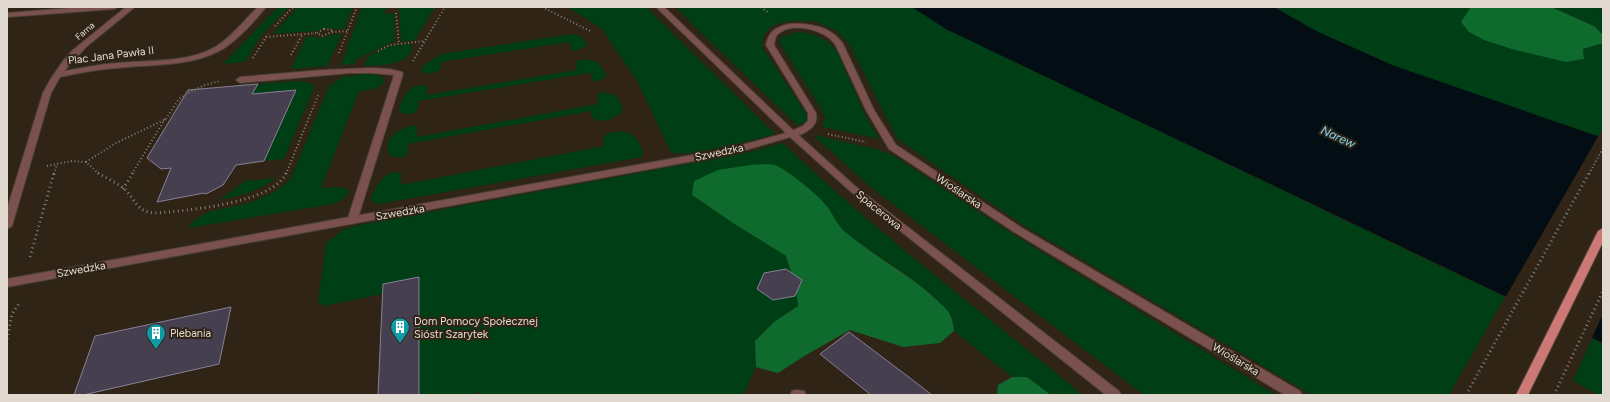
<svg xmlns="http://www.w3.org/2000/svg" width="1610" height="402" font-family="Figtree,sans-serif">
<rect width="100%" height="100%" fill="#2f2415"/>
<g fill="#003e15">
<polygon points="278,7 289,7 260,37 245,62 223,64"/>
<polygon points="298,7 353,7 344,29 336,29 328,28 317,31 273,34"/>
<polygon points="362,7 397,7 386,8 384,14 394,13 395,42 391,43 355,60 354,64 341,65"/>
<polygon points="399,7 435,7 415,40 401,42"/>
<path d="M567,7H646L775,134C758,139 684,159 671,152L637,81L601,28Z"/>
<polygon points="676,7 912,7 946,29 1505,297 1449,395 1312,395 1025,226 936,166 897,138 849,44 837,31 814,21 789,21 772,26 764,34 762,47 805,112 807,120 798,126 695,27"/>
<polygon points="1274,7 1471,7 1462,22 1584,59 1583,49 1603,43 1603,129 1598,137 1392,65 1316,31"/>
<polygon points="1551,7 1593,7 1603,10 1603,35 1594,26"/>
<path d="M800,32C814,34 826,38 835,49C841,55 843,66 847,74C857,96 866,120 880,139L822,127L825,118L820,107L779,42L781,38L790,34Z"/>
<path d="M334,34H342L327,66L291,69L306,37C316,36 324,40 334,34Z"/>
<path d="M573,34L582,37L587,44C584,48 578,51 572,50L569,42L441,62V69C435,74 427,75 420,71L423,66L441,54Z"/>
<path d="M413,44C412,48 411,53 408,56C398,66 377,65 364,66L368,56L391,46Z"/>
<path d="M584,59L598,62L606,74L603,79L594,82L590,73L418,101V109C414,115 404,116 399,111C401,98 411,81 427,86V95L577,70L576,63L578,61Z"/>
<path d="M365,74L378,75L383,78L384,82C378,90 368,90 359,91L321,188L338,187L348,189L349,193L342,200L333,204L188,228C200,211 217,210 236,206C255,202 278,193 291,178L329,86L343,77Z"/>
<polygon points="301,81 312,84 314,88 284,159 264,161 296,90 252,94 258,84"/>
<path d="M602,92L615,95L622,106V112C614,119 603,124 592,118L591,111L408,144V154L401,158L391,156L387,150C388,146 388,141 391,137C396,131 409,124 417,126V137L598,104L597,95Z"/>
<path d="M613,132C626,130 635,133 640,145C642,150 645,152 642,157L379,204L373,203L371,199C374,188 386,167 401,173V185L604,146L603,137L609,133Z"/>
<polygon points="813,135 876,149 893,155 1011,233 1276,395 1144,395 868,185"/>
<path d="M783,143C877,233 982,312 1083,395H1051L1027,377H1012L954,331L952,318L930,293L904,273L848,235L835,222L828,208L692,195L733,223L786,256L796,288L798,306L774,322L755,341L756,367L745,391L740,395H480V392L469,395H419V277L383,284L382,294L324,306L318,302L326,243L343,230L354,226L746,153Z"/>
<path d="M276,178C259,191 241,196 220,200L245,181Z"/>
<polygon points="1592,338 1603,343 1603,395 1599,395 1573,381"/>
</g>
<g fill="#0f6a2d">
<polygon points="1471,7 1551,7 1594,26 1603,35 1603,43 1583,49 1584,59 1566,62 1515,50 1484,40 1469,32 1461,22"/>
<path d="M750,165C758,165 770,163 777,166C789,171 822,198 829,209C835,219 839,228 849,235C881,261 918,279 946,309C952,315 953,323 954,331L940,343L903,347L850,330L806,355L778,373L756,367L755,341L774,322L798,306L796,288L786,256L733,223L692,195L694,181L718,170Z"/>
<polygon points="1012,377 1027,377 1051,395 997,395 998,385"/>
</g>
<polygon fill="#020e14" points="912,7 1274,7 1316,31 1392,65 1603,138 1603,343 946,29"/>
<polygon fill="#2f2415" points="1599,135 1603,136 1603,314 1591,340 1505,298"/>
<g fill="#463f50" stroke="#888195">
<polygon points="258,84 252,94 296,90 264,161 236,165 223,185 206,194 204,193 157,202 171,168 161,169 147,158 188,90"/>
<polygon points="786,269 802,280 795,296 773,300 757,289 764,273"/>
<polygon points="419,277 419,395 378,395 383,284"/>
<polygon points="231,307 219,364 83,395 74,395 95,336"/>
<polygon points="849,332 910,378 932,395 871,395 820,354"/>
</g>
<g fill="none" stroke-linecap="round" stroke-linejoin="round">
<defs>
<g id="lane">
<path d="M789,24C809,23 831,26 843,44L874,110L896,145L1022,228L1300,391L1302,395H1285L1014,232L889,149L866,110L835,44C825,30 793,21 778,34C775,36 775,41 774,45L816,113C816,115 817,118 816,120C815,129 798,138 789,136L787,134L789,132L803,126L808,121V113L766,45C769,31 776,27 789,24Z"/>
<polygon points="371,68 389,69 402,72 403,74 357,221 352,224 347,221 394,75 371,73 349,73 240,83 236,80 240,77 323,70"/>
<polygon points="796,390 804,391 806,395 790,395 792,391"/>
</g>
<g id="street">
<polygon points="84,7 118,7 114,9 7,17 7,13"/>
<path d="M126,7H135L86,47L64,71C82,68 100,64 118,63C150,60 187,63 215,47C232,37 244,20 258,7H266C255,21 235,43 219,51C188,67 151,64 117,68C98,69 79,73 60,77L51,93L12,226L7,229V209L43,93L50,80L63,61L73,50Z"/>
<polygon points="656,7 664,7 795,132 855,186 1119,391 1121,395 1106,395 849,190 790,137 732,154 7,287 7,279 731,148 786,133"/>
</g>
<polygon id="primary" points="1603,228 1603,242 1528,395 1516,395 1598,231"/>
</defs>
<use href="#lane" stroke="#4b4133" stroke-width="2"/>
<use href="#street" stroke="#4b4133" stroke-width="2"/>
<use href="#primary" stroke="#4b4133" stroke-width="2"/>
<g stroke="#897f73" stroke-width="2" stroke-dasharray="1 2.5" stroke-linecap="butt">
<polyline points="542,7 590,31"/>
<polyline points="761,7 769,13"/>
<polyline points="396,13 399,44"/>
<polyline points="275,26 293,7"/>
<polygon points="324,29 333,30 332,32 322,36 317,33"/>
<polyline points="332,32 348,31"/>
<polyline points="266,37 317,33"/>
<polyline points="378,51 390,45 424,41"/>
<polyline points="339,53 357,7"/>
<polyline points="291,55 302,35"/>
<polyline points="253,58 268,34"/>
<polyline points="413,61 445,7"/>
<polyline points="828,134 866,142"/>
<polyline points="86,162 116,143 166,119 179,99 188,93 205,85 220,81"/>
<polyline points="47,166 72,161 86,162 99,174"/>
<polyline points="54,174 57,164"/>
<polyline points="132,174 165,119"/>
<polyline points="286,174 319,93"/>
<polyline points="1589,174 1603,148"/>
</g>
<g stroke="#897f73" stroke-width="3" stroke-dasharray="1 3.5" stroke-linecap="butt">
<path d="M98,173C106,178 115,182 122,187C136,198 135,212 155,213C185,211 274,203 286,173"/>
<polyline points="123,189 133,173"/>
<polyline points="30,257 54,173"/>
<polyline points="7,339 12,314 20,302"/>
<polyline points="1466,395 1589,173"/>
<polyline points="1554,395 1603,291"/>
</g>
<use href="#lane" fill="#7a514f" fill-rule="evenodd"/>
<use href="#street" fill="#7a514f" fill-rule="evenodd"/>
<use href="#primary" fill="#cc7975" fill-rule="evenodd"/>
</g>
<defs>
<symbol id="building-pin" viewBox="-11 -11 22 30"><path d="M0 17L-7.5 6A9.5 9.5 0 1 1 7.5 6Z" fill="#0f9aa8" stroke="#2f2415"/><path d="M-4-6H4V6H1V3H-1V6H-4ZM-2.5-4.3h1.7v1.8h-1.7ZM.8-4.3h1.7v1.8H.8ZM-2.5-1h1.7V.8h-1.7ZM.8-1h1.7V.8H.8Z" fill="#fff"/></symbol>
</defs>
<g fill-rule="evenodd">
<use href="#building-pin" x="389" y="316" width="22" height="30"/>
<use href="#building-pin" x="145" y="322" width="22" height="30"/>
</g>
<g text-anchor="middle" stroke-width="4" stroke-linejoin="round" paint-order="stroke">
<g font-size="9" fill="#e1d9d0" stroke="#2f2415">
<text transform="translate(85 31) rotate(-40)" y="3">Farna</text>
</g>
<g font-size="11" fill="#e1d9d0" stroke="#2f2415">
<text transform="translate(111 55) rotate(-7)" y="4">Plac Jana Pawła II</text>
<text transform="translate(719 152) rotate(-12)" y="4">Szwedzka</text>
<text transform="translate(959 191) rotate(34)" y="4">Wioślarska</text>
<text transform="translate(879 210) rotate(39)" y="4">Spacerowa</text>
<text transform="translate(400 212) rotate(-10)" y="4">Szwedzka</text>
<text transform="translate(81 269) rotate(-10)" y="4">Szwedzka</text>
<text transform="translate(1236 359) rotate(31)" y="4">Wioślarska</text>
</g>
<g font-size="11" fill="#e1d9d0" stroke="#2f2415" text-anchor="start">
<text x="414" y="325">Dom Pomocy Społecznej<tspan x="414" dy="13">Sióstr Szarytek</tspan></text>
<text x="170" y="337">Plebania</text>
</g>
<g font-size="12" font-style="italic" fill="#84d5f7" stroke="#2f2415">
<text transform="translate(1338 137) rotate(25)" y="4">Narew</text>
</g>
</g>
<rect width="1610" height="402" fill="none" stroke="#e1d9d0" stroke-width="16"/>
</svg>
